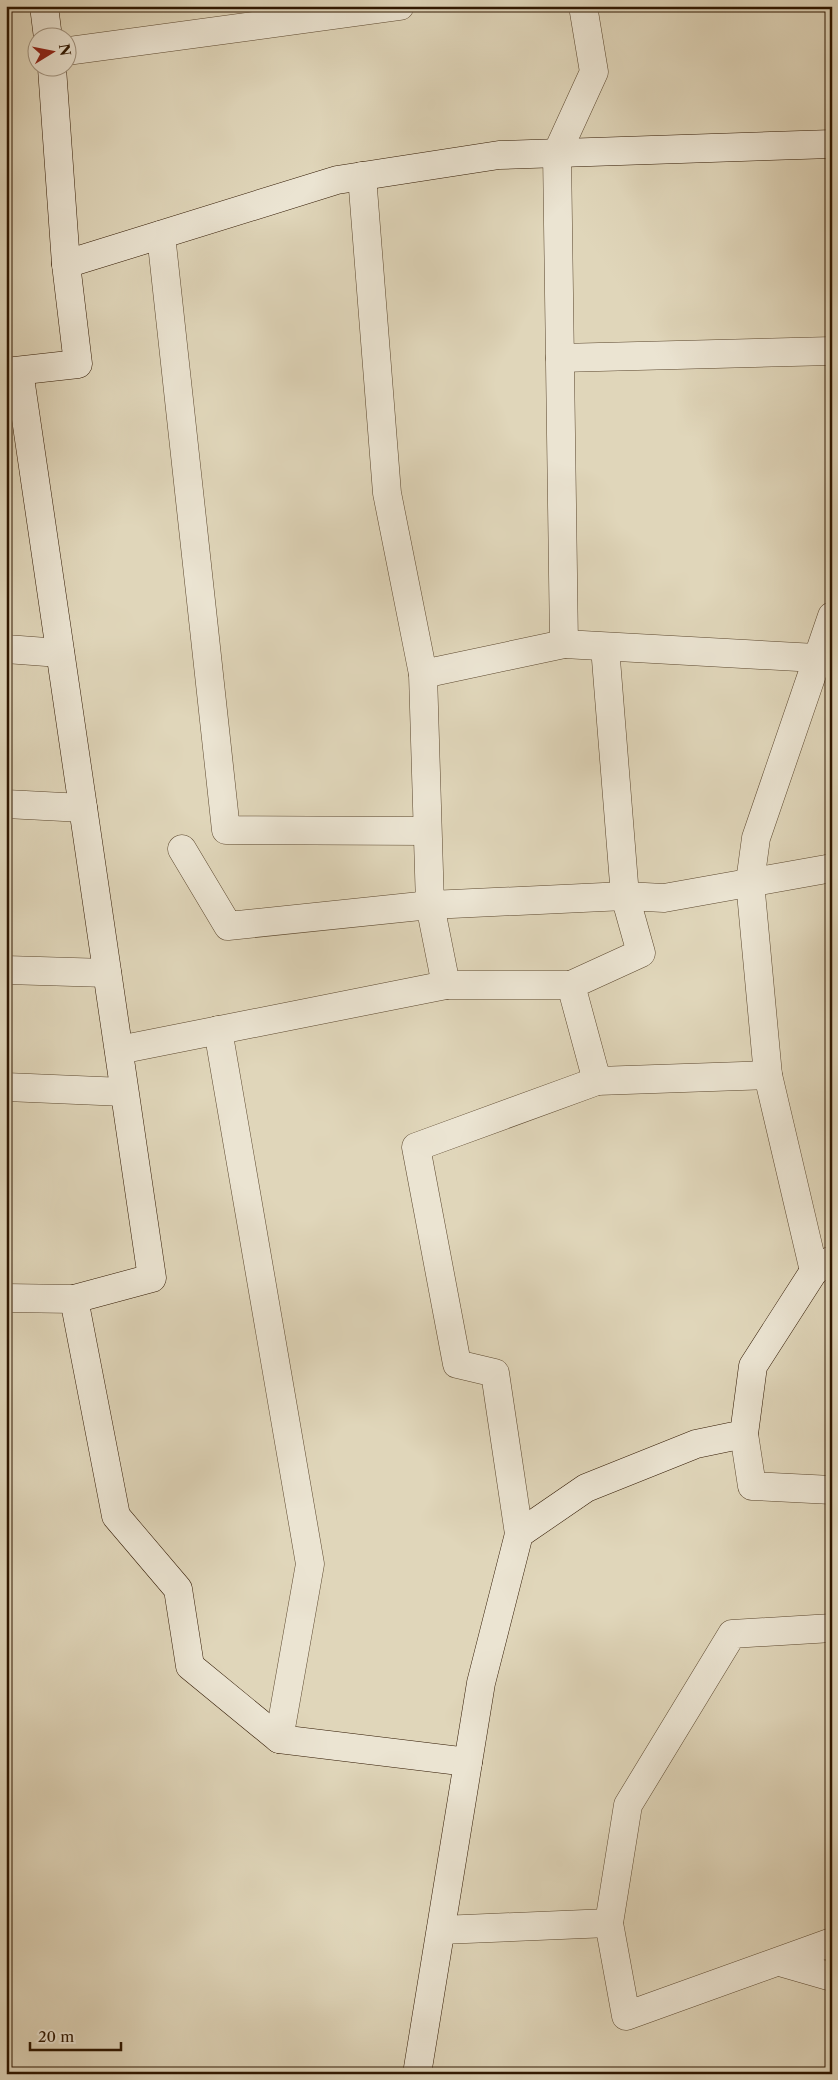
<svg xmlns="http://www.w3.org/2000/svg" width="838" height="2080" font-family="'Libre Caslon Text',serif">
<rect width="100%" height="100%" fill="#e0d6ba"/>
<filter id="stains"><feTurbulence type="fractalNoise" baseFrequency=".004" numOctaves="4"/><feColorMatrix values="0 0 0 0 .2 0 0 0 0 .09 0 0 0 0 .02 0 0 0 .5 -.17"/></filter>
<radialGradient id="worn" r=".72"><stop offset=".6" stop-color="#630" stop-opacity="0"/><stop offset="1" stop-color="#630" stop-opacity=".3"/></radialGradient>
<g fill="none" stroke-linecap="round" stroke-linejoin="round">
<defs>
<g id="street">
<polyline points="583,6 594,72 557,153 564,644 816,658"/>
<polyline points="68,51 400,6"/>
<polyline points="362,176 387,493 423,674 564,644"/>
<polyline points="161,235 226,830 427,831"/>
<polyline points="560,358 832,351"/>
<polyline points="605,647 625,896 641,953 571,985 597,1081 768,1075"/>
<polyline points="6,649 60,653"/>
<polyline points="423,674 430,905 446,985 571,985"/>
<polyline points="6,804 83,808"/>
<polyline points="182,849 228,926 430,905 625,896 664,898 832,868"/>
<polyline points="6,970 107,973"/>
<polyline points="218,1030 310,1564 279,1739"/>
<polyline points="119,1050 446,985"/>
<polyline points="6,1087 124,1092"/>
<polyline points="814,1271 768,1075 750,882 756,838 832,616"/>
<polyline points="6,1298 74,1299"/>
<polyline points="744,1434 752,1486 832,1490"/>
<polyline points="519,1534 495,1373 457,1364 416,1147 597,1081"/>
<polyline points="832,1628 732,1634 628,1805 609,1923 626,2016 832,1942"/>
<polyline points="441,1930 609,1923"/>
<polyline points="780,1962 832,1977"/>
</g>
<g id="secondary">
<polyline points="44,6 48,38"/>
<polyline points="66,264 337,180 499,155 832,144"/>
<polyline points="19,371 152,1278 74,1299 116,1516 178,1589 190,1666 279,1739 468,1762"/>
<polyline points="6,372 78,364 66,264 52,68"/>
<polyline points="417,2074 481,1683 519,1534 586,1488 696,1444 744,1434 753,1366 814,1271 832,1260"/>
</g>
</defs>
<use href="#street" stroke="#5b472e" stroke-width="29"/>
<use href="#secondary" stroke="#2f1700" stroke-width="29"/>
<use href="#street" stroke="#ebe4d2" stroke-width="28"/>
<use href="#secondary" stroke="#ebe4d2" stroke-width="28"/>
</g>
<rect width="838" height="2080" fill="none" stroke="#e0d6ba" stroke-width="25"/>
<rect x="8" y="8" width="823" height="2065" fill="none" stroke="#2f1700" stroke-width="2.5"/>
<rect x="12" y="12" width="813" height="2055" fill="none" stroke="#2f1700"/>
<g transform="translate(52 52) rotate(80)"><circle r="24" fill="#ebe4d2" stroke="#a0927e"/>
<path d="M0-4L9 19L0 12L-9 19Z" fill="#8f2418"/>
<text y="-8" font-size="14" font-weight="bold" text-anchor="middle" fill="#2f1700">N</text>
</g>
<path d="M30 2042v8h91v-8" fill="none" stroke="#2f1700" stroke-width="2.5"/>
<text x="38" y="2042" font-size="15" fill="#2f1700" stroke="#ebe4d2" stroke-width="4" paint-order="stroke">20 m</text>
<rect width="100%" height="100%" filter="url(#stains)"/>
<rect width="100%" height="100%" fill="url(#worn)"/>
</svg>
